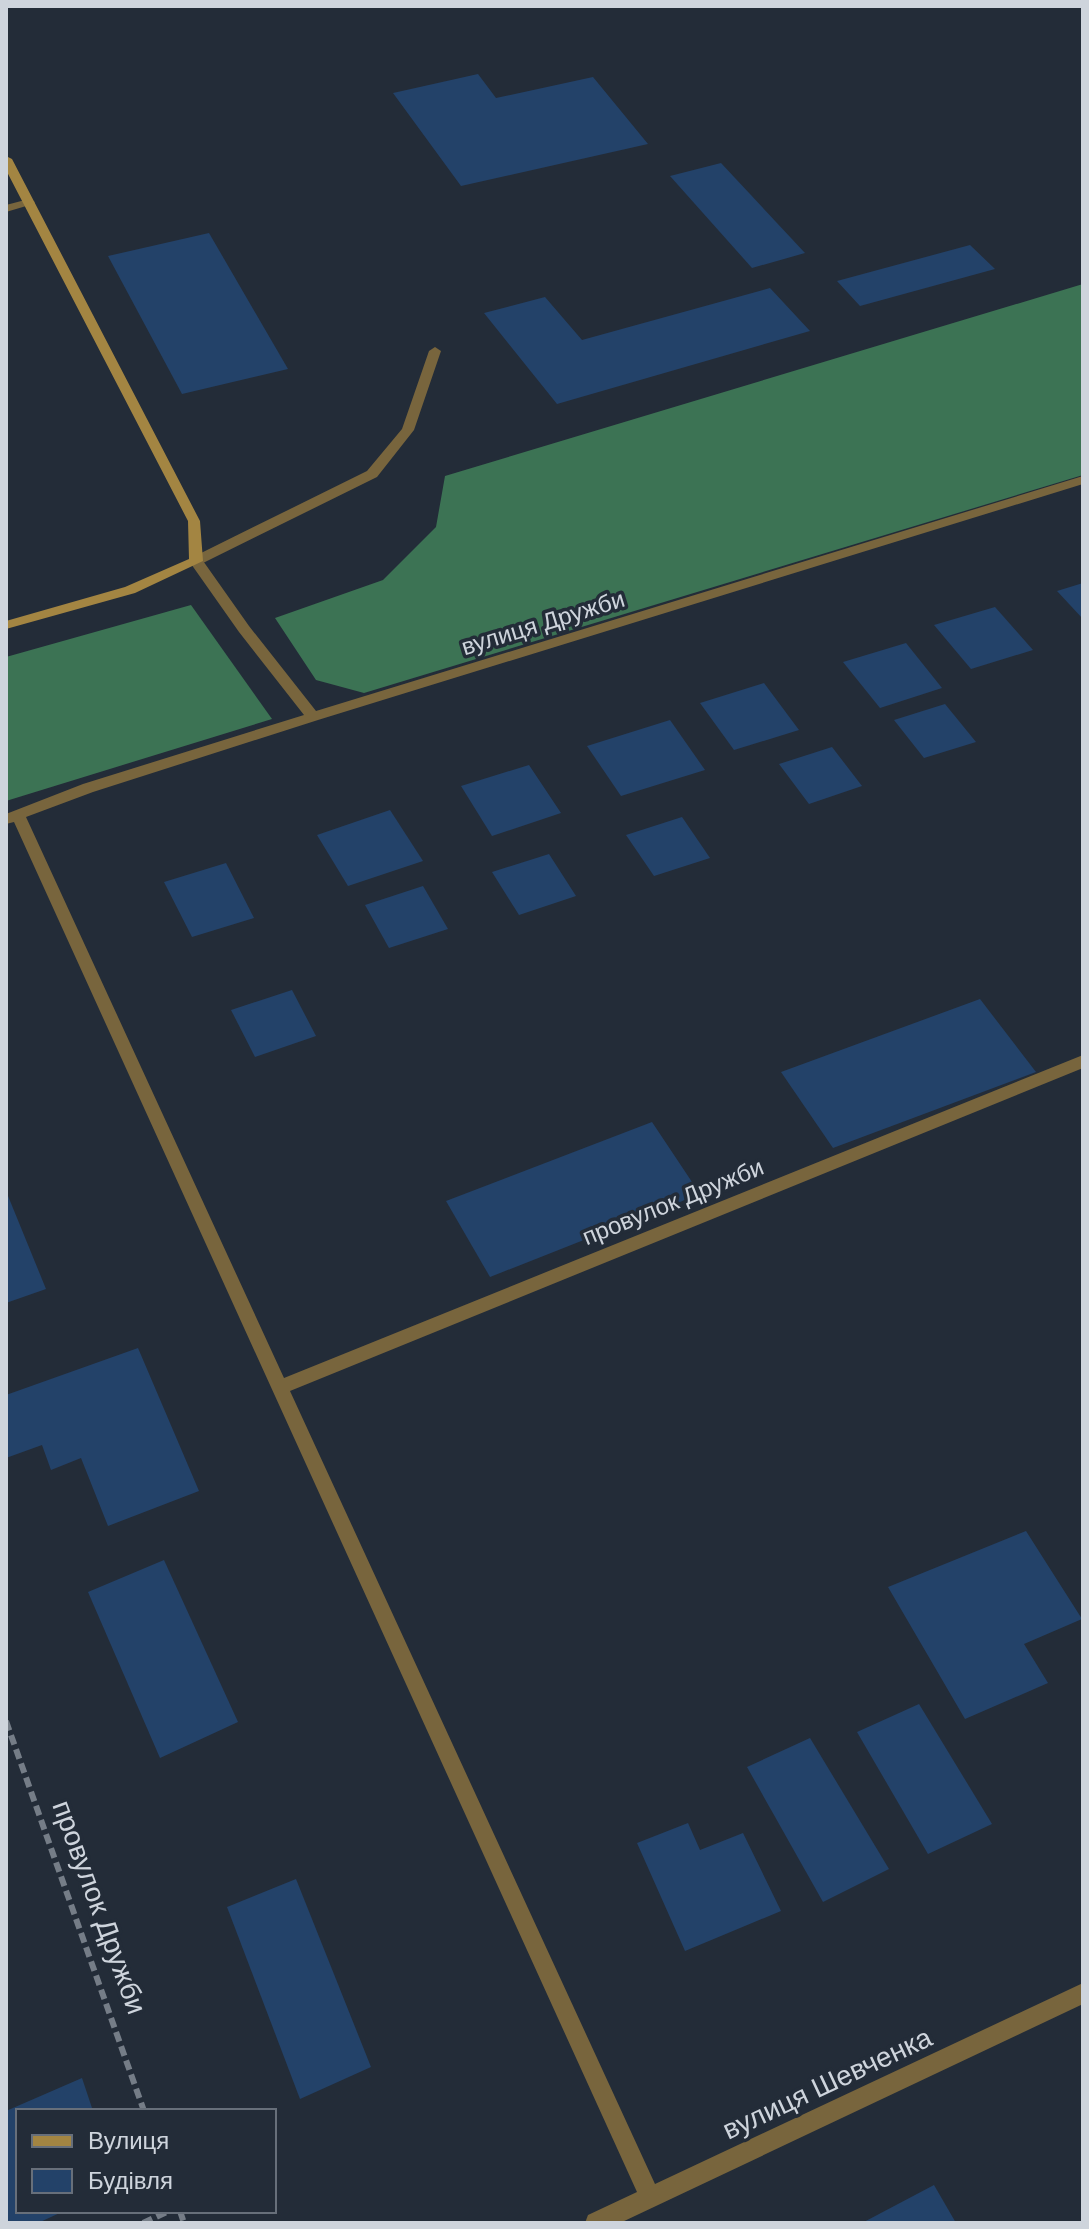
<svg xmlns="http://www.w3.org/2000/svg" width="1089" height="2229" font-family="'DM Sans',sans-serif">
<rect width="100%" height="100%" fill="#232c38"/>
<g fill="#3c7354">
<polygon points="1083,284 1083,475 364,693 316,680 275,618 383,580 436,527 445,476"/>
<polygon points="191,605 272,719 6,801 6,657"/>
</g>
<g fill="#234269">
<polygon points="478,74 496,98 593,77 648,144 461,186 393,93"/>
<polygon points="721,163 805,253 752,268 670,176"/>
<polygon points="209,233 288,369 182,394 108,256"/>
<polygon points="970,245 995,269 860,306 837,281"/>
<polygon points="770,288 810,331 557,404 484,313 545,297 582,340"/>
<polygon points="1083,583 1083,619 1057,591"/>
<polygon points="995,607 1033,650 971,669 934,625"/>
<polygon points="906,643 942,688 880,708 843,662"/>
<polygon points="764,683 799,730 734,750 700,703"/>
<polygon points="945,704 976,742 924,758 894,720"/>
<polygon points="670,720 705,770 621,796 587,746"/>
<polygon points="832,747 862,786 809,804 779,764"/>
<polygon points="529,765 561,813 492,836 461,786"/>
<polygon points="390,810 423,861 348,886 317,835"/>
<polygon points="682,817 710,858 654,876 626,835"/>
<polygon points="549,854 576,896 519,915 492,872"/>
<polygon points="226,863 254,918 192,937 164,882"/>
<polygon points="423,886 448,929 389,948 365,905"/>
<polygon points="292,990 316,1036 255,1057 231,1010"/>
<polygon points="980,999 1036,1072 833,1148 781,1072"/>
<polygon points="652,1122 700,1194 490,1277 446,1201"/>
<polygon points="6,1191 46,1289 6,1303"/>
<polygon points="138,1348 199,1491 108,1526 81,1458 51,1470 42,1445 6,1458 6,1395"/>
<polygon points="1026,1531 1082,1619 1024,1644 1048,1683 965,1719 888,1587"/>
<polygon points="164,1560 238,1722 160,1758 88,1592"/>
<polygon points="919,1704 992,1824 928,1854 857,1732"/>
<polygon points="810,1738 889,1869 823,1902 747,1767"/>
<polygon points="688,1823 700,1850 743,1833 781,1911 685,1951 637,1843"/>
<polygon points="296,1879 371,2067 300,2099 227,1907"/>
<polygon points="82,2078 93,2111 18,2111 18,2211 64,2211 38,2223 6,2223 6,2111"/>
<polygon points="934,2185 956,2223 862,2223"/>
</g>
<g fill="none" stroke-linecap="round" stroke-linejoin="round">
<g stroke="#757d87" stroke-width="6" stroke-dasharray="10 5" stroke-linecap="butt">
<polyline points="6,1721 144,2111"/>
<polyline points="180,2211 184,2223"/>
<polyline points="143,2223 169,2211"/>
</g>
<g fill="#78653d" fill-rule="evenodd">
<polygon points="29,199 35,202 33,204 6,212 6,205"/>
<polygon points="435,347 441,351 414,430 377,477 201,564 191,564 191,558 367,471 402,429 429,351"/>
</g>
<polygon fill="#78653d" fill-rule="evenodd" points="1083,476 1083,484 318,720 93,792 26,817 284,1378 1083,1055 1083,1068 290,1391 655,2184 1083,1983 1083,2004 620,2223 585,2223 588,2215 637,2192 14,822 6,824 6,814 83,784 304,715 239,632 189,561 191,558 201,558 249,626 316,711"/>
<polygon fill="#a38542" fill-rule="evenodd" points="6,156 12,159 200,521 203,561 135,593 6,629 6,621 125,587 189,559 188,521 6,170"/>
</g>
<g text-anchor="middle" stroke-width="7" stroke-linejoin="round" paint-order="stroke">
<g font-size="24" fill="#ced4dc" stroke="#232c38">
<text transform="translate(543 623) rotate(-17)" y="8">вулиця Дружби</text>
<text transform="translate(673 1202) rotate(-22)" y="8">провулок Дружби</text>
</g>
<g font-size="28" fill="#ced4dc" stroke="#232c38">
<text transform="translate(100 1907) rotate(70)" y="10">провулок Дружби</text>
<text transform="translate(827 2083) rotate(-25)" y="10">вулиця Шевченка</text>
</g>
</g>
<rect width="1089" height="2229" fill="none" stroke="#ced4dc" stroke-width="16"/>
<rect x="16" y="2109" width="260" height="104" fill="#232c38" stroke="#676f7a" stroke-width="2"/>
<rect x="32" y="2135" width="40" height="12" fill="#a38542" stroke="#676f7a" stroke-width="2"/>
<text x="88" y="2149" font-size="24" fill="#ced4dc">Вулиця</text>
<rect x="32" y="2169" width="40" height="24" fill="#234269" stroke="#676f7a" stroke-width="2"/>
<text x="88" y="2189" font-size="24" fill="#ced4dc">Будівля</text>
</svg>
